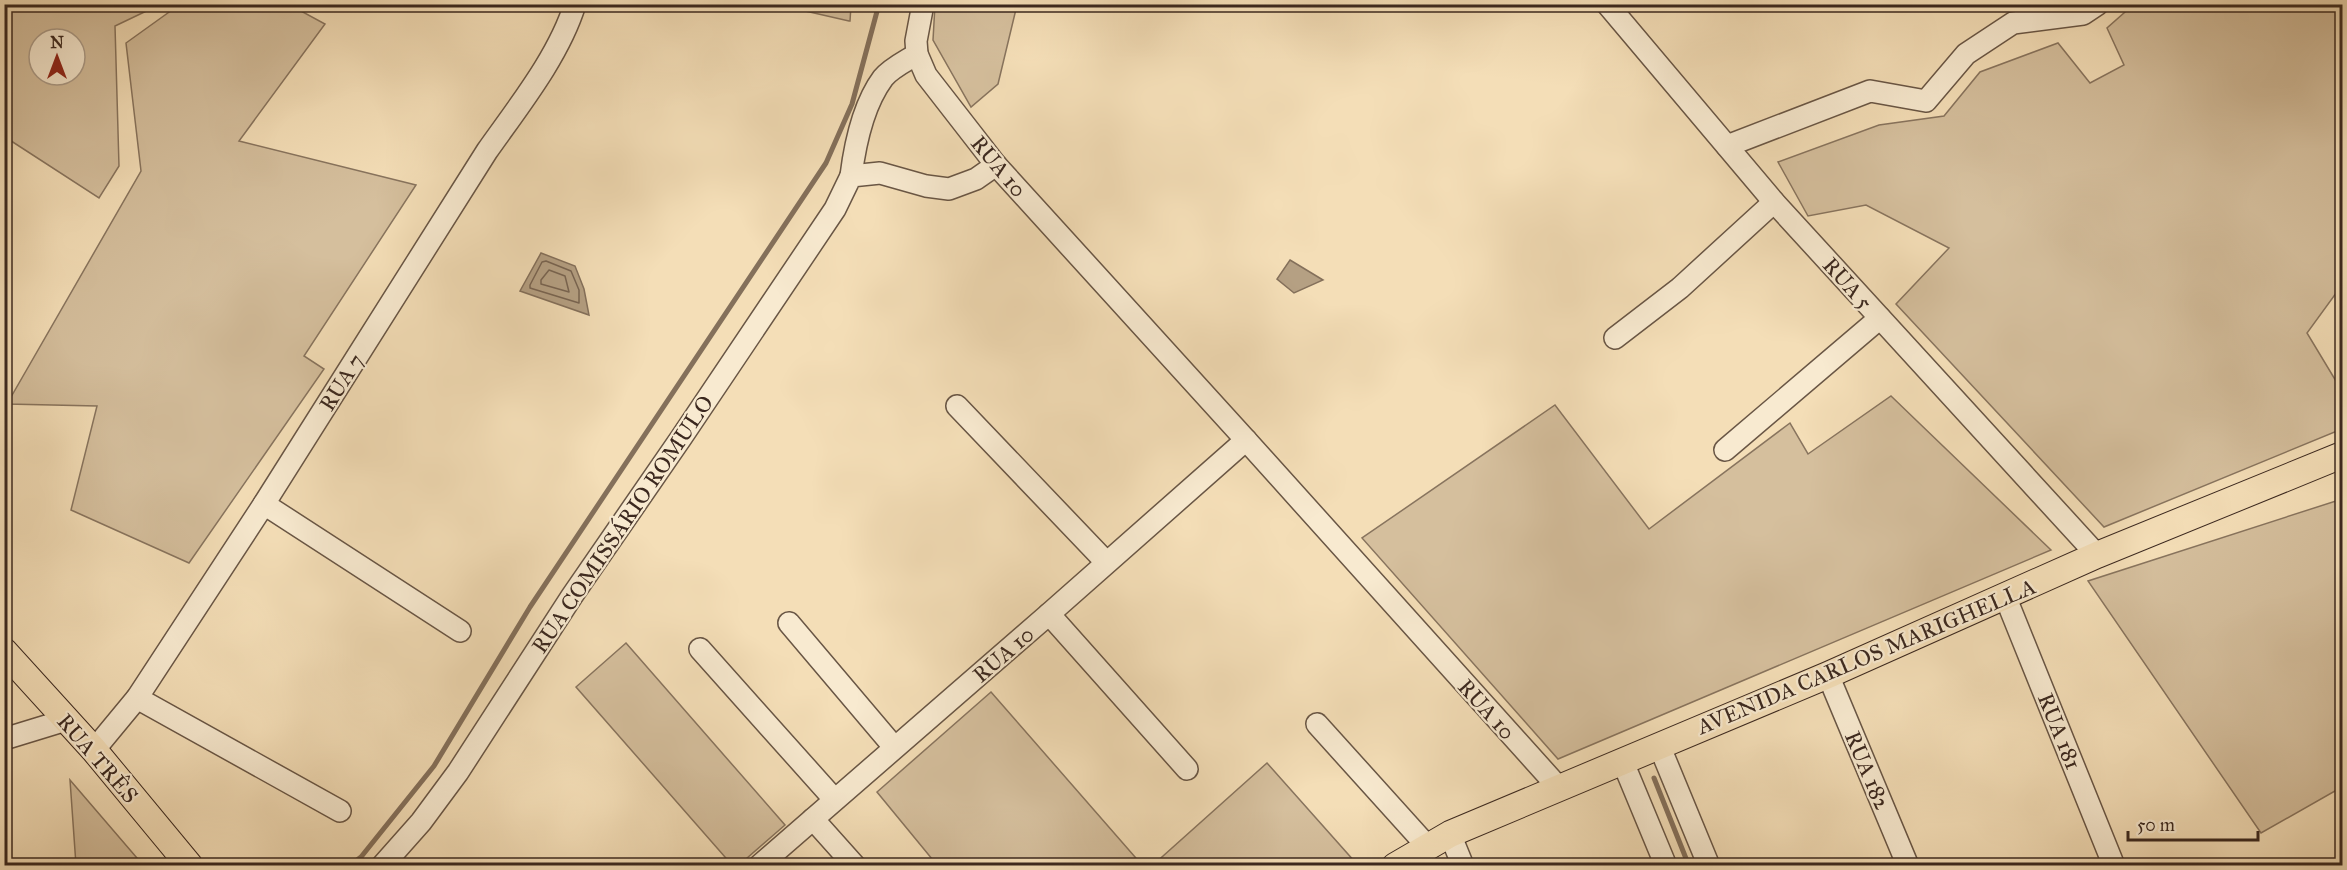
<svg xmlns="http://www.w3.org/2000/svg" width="2347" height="870" font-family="'IM FELL Great Primer',serif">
<rect width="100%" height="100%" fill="#f4deb7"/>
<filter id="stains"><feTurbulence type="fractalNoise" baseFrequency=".00333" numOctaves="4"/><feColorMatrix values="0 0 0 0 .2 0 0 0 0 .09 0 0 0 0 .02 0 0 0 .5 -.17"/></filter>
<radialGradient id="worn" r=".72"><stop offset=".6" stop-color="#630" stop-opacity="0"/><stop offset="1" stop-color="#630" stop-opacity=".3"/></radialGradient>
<g fill="#d5bf9d" stroke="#88745e" stroke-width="1.5" fill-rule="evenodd">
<path d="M4,5H159L115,26L119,166L99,198L5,137ZM39,39H75V75H39Z"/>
<polygon points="179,5 290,5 325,24 239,141 416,185 304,356 324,369 189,563 71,510 97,406 7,404 141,171 126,43"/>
<polygon points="779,5 851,5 850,21 849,21"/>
<polygon points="935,5 1017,5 998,84 971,107 933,40"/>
<polygon points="2133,5 2342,5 2342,285 2307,333 2342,391 2342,429 2104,527 1896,304 1949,248 1866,205 1808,216 1778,162 1879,125 1944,116 1980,72 2058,43 2090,83 2124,65 2107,28"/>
<polygon points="1891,396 2051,550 1558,759 1362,538 1555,405 1649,529 1790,423 1808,454"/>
<polygon points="2342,499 2342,787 2261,833 2088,581"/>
<polygon points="626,643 785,825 739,865 732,865 576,687"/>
<polygon points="991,692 1142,865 937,865 877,792"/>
<polygon points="1267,763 1355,862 1350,866 1153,865"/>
<polygon points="70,780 143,865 76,865"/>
</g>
<g fill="#b5a083" stroke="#84705b" stroke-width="1.5">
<polygon points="541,253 575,266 584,289 589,315 520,291"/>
<polygon points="1290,260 1323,280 1294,293 1277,279"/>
</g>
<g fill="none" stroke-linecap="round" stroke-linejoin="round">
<g stroke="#786451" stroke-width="1.5">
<polygon points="546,261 571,271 579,290 579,303 530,288 530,285 542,262"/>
<polygon points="549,270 565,276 569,292 541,284 541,280"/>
</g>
<g stroke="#84705b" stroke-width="5">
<polyline points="1654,778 1689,866"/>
<polyline points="349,866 361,857 434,766 530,607 826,163 852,104 879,4"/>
</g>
<defs>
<g id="minor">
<polyline points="923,4 916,41 917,54 926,75 996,165 1246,440 1560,789"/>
<polyline points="1607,4 1774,202 2097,555"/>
<polyline points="1727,146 1870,91 1926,101 1966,54 2013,23 2083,14 2098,4"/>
<path d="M851,176C855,144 863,105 883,78C891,68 906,61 917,54"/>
<polyline points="1615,338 1680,288 1774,202"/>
<polyline points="957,406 1106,562"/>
<polyline points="1725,450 1880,318"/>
<polyline points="264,504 460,631"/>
<polyline points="2005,596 2114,866"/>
<polyline points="1049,614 1187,769"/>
<polyline points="789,623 894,747"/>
<polyline points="700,649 834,799"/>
<polyline points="1828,675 1908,866"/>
<polyline points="137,698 340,811"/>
<polyline points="1317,724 1428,847"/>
<polyline points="4,739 66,720"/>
<polyline points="1659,745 1709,866"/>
<path d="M94,750L137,698L264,504L487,151C518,107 559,56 575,4"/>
<polyline points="1622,760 1666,866"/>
<polyline points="813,819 855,866"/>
<polyline points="1450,834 1463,866"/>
<polyline points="382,866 421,822 458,772 572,596 681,438 835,209 851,176 880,173 926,186 949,189 976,179 996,165"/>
<polyline points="759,866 1049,614 1246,440"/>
</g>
<g id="major">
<polyline points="4,651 94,750 190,866"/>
<polyline points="1395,866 1450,834 1828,675 2097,555 2342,455"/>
</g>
</defs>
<use href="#minor" stroke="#695645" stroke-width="24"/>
<use href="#major" stroke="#3b281f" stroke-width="28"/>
<use href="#minor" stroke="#f8ead0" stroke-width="21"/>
<use href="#major" stroke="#f4deb7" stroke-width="26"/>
</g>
<g text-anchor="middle" stroke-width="4.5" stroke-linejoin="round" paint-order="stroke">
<g font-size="22" fill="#3b281f" stroke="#f8ead0">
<text transform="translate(999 166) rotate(50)" y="8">RUA 10</text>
<text transform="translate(1848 283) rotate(48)" y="8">RUA 5</text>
<text transform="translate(341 382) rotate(-58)" y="8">RUA 7</text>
<text transform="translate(622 524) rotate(-56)" y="8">RUA COMISSÁRIO ROMULO</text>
<text transform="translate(1003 654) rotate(-41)" y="8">RUA 10</text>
<text transform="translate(1866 656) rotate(-23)" y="8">AVENIDA CARLOS MARIGHELLA</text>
<text transform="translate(1487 709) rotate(48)" y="8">RUA 10</text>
<text transform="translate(2060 731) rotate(68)" y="8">RUA 181</text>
<text transform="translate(98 758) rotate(49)" y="8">RUA TRÊS</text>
<text transform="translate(1868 770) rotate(67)" y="8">RUA 182</text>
</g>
</g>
<rect width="2347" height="870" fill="none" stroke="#f4deb7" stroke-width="24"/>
<rect x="6" y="6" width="2335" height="858" fill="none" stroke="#3b281f" stroke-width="3"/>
<rect x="12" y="12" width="2323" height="846" fill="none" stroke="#3b281f" stroke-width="1.5"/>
<g transform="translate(57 57)"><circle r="28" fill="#f8ead0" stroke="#ac9c89" stroke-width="1.5"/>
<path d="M0-4.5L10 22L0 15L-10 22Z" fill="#8f2418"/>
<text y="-9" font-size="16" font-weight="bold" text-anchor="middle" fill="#3b281f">N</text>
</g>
<path d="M2128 831v9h130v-9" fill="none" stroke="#3b281f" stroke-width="3"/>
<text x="2137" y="831" font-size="18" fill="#3b281f" stroke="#f8ead0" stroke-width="4.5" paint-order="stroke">50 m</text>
<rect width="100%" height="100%" filter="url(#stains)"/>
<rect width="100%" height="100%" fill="url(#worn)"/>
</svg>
